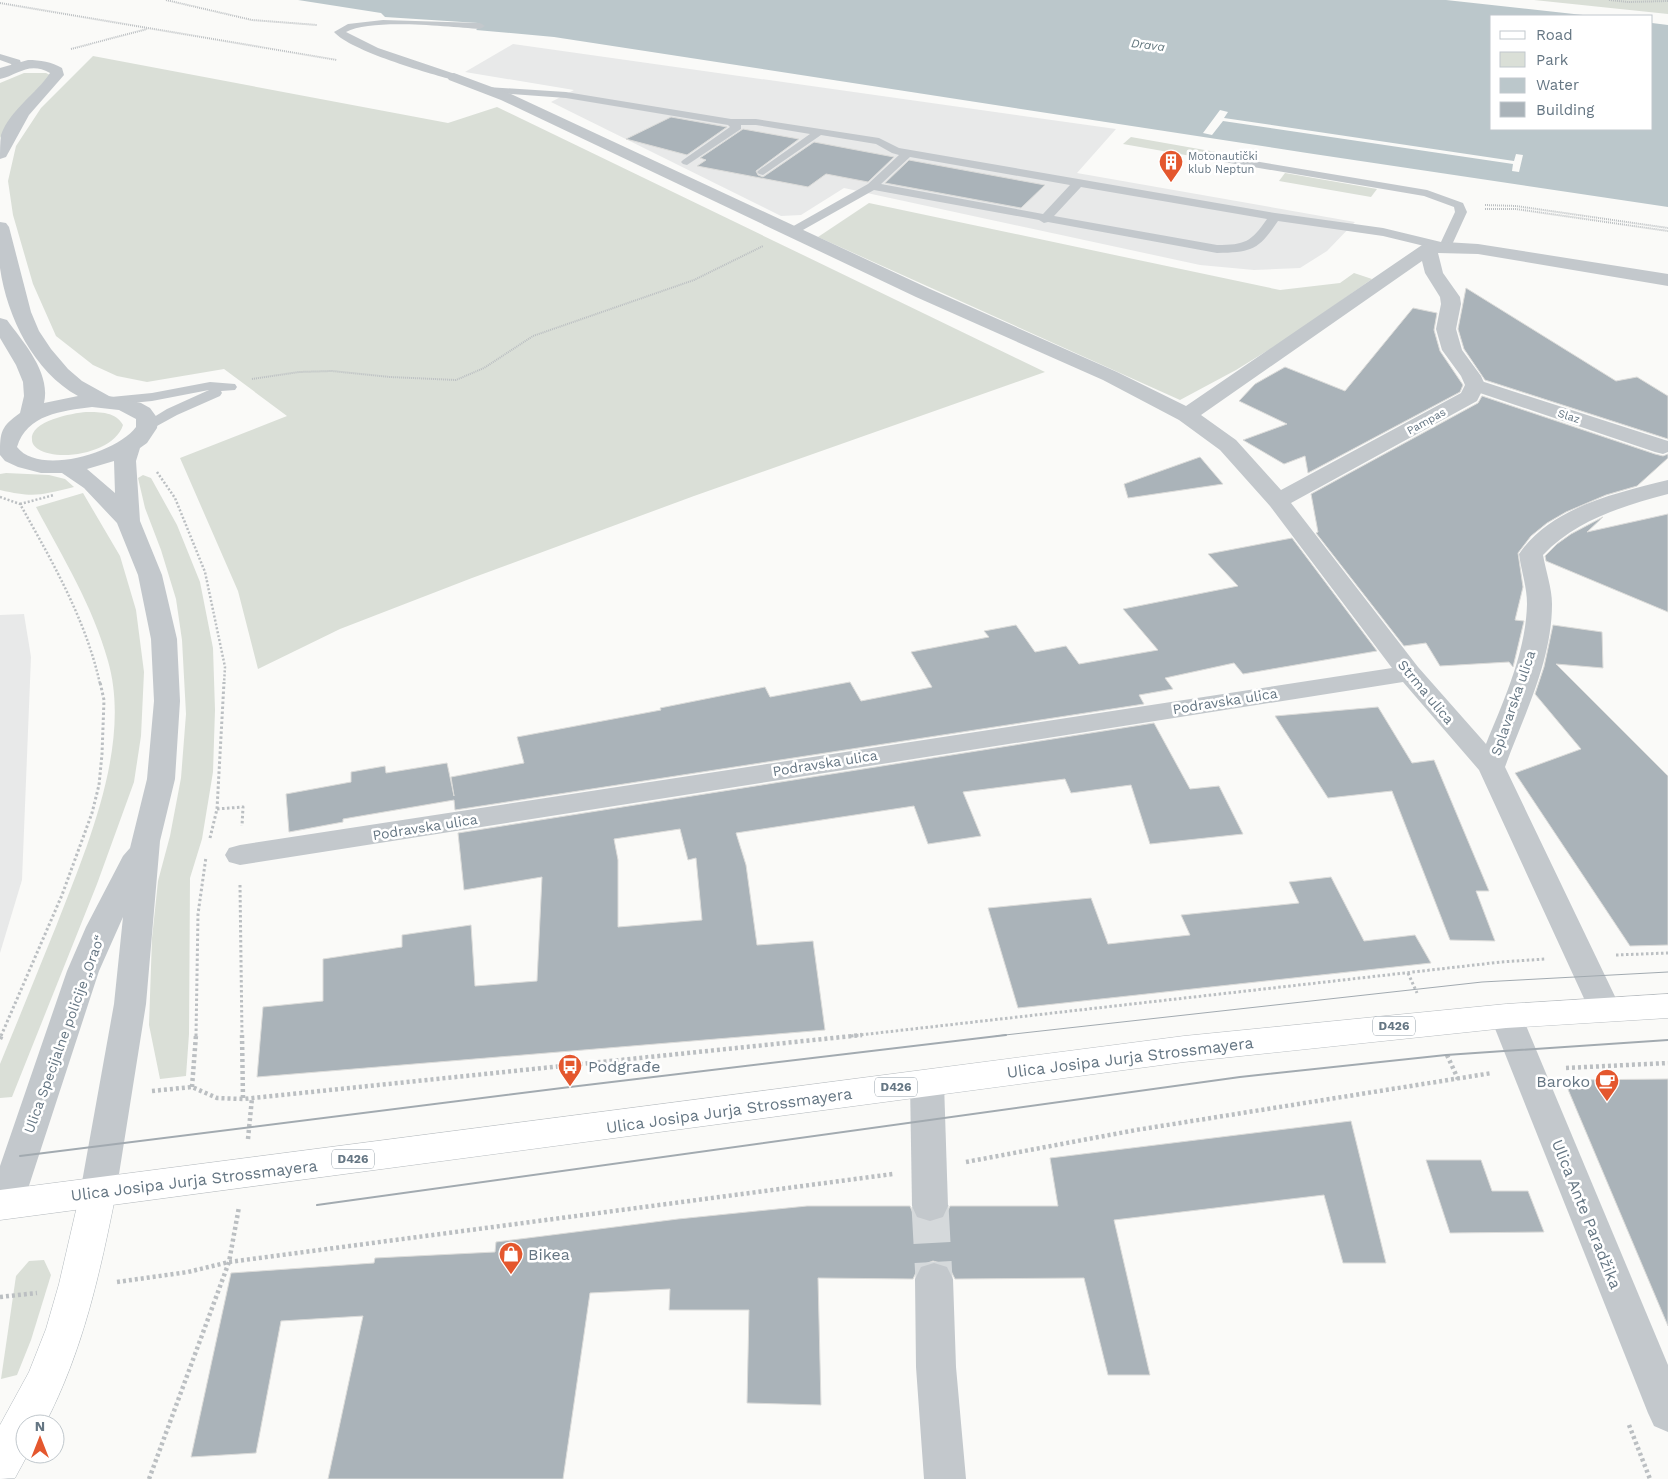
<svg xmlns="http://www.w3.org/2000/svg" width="1668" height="1479" font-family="'Work Sans',sans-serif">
<rect width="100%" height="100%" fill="#fafaf8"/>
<g fill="#e8e9e9">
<polygon points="513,44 1116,129 1077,173 1355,222 1327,251 1300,268 1254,270 1200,265 844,188 801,215 781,216 551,102 574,90 465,72"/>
<polygon points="24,614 31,657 22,880 0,953 0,615"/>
</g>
<g fill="#dadfd7">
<polygon points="1534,0 1668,0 1668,14"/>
<polygon points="93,56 448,123 497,107 1045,372 694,496 472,578 340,629 258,669 238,591 180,458 287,416 224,369 147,382 117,376 93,365 56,336 33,284 13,215 8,181 16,146 41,108"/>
<polygon points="24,73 46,73 50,75 8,123 0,138 0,83"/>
<polygon points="1131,137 1216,152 1208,159 1123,144"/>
<polygon points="1285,173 1377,189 1371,197 1279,181"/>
<polygon points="869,203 1280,290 1340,283 1354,273 1372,279 1288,338 1236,370 1180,400 818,237"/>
<path d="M86,412C101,412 116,412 123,425C115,452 60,463 38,449C35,447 32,444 32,440C29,421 73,413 86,412Z"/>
<path d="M6,473L49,475L65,479L74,487C41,495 34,498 0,490V474Z"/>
<polygon points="143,475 151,478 177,525 200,582 213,648 215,710 213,772 202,839 190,878 189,1034 186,1076 160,1079 149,1025 152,938 158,881 170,836 181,778 186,714 182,640 176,599 161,550 145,508 138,478"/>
<path d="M83,493L120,556L136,610L144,672L141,736L134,782L97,884L12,1097L0,1098V1064C19,1018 38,971 57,924C87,847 132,744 108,661C93,606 62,556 36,507Z"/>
<polygon points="44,1260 51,1275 31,1340 17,1375 1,1379 16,1276 29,1261"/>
</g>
<polygon fill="#bbc7cb" points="298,0 1446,0 1592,16 1492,16 1492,129 1652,129 1652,23 1668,25 1668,207 1307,153 554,37 476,30 480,26 478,23 385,17 381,13"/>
<polygon fill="#fafaf8" points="1220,110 1228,112 1224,118 1514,161 1516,154 1523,155 1519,172 1512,171 1513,164 1223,121 1212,135 1203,133"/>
<g fill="#aab3b9" stroke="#dcdcda" fill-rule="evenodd">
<polygon points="671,117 727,127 687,155 626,139"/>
<polygon points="743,129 799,139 756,171 758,175 763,177 814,142 894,157 868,182 826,174 808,187 697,166 706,160 700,158"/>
<polygon points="909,160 1045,185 1021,208 885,183"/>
<polygon points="1466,288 1616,381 1637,377 1668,396 1668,439 1485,380 1464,349 1458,329"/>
<polygon points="1413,308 1437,313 1434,330 1440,351 1463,385 1460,392 1308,473 1305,456 1284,464 1243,440 1287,424 1239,401 1255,384 1285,367 1345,391"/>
<polygon points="1482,396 1655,454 1663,456 1668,454 1668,458 1637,486 1606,495 1566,512 1547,523 1531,536 1518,553 1523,587 1515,620 1524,621 1513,667 1509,662 1440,666 1426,643 1404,646 1316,533 1318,532 1311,494 1478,403"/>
<polygon points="1200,457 1223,484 1128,498 1124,484"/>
<polygon points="1668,514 1668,612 1546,561 1545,556 1557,544 1571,534 1603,517 1587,532"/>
<polygon points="1292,538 1377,651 1243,674 1234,663 1165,678 1173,689 1139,695 1144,704 455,810 454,800 343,819 343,822 289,832 286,794 351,782 351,772 385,766 386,773 447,763 454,796 451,777 524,763 517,737 661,710 660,708 765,687 770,697 850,682 861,701 932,687 911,652 989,637 984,631 1016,625 1035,652 1066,646 1079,664 1158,650 1123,609 1238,586 1208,554"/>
<polygon points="1553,625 1602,632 1603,668 1556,664 1668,776 1668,945 1630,946 1515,773 1581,749 1535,694 1544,667"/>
<polygon points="1378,707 1412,763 1434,760 1489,891 1476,891 1495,941 1450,940 1392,791 1328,798 1275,716"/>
<path d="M1154,723L1190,789L1219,786L1243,834L1150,844L1131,785L1071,793L1065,779L963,792L981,836L928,844L914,806L736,833L746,865L757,945L813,941L825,1030L257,1077L263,1007L323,1001V959L402,947V935L471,925L475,986L537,981L542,877L464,890L458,833ZM680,829L688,860L696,858L702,920L618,927V860L614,839Z"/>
<polygon points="1331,877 1364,941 1415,935 1431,963 1018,1008 988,908 1091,898 1108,944 1190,935 1181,915 1299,903 1289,882"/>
<polygon points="1668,1079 1668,1326 1564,1080"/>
<polygon points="1351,1121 1386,1263 1343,1263 1324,1195 1114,1220 1150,1375 1108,1375 1084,1278 955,1279 948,1265 933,1261 919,1266 913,1279 818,1278 821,1405 747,1403 749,1310 669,1310 670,1289 590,1293 563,1479 328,1479 363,1316 281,1321 256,1453 191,1457 231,1273 374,1263 375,1258 495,1252 496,1242 678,1219 807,1206 910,1206 915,1218 929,1223 944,1219 950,1206 1058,1206 1050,1158"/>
<polygon points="1426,1160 1481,1160 1492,1191 1528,1191 1544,1232 1450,1233"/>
</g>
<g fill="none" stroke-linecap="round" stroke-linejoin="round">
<polyline stroke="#d5d9db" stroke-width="37" stroke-dasharray="37 19" stroke-linecap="butt" points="930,1206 934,1279"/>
<defs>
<path id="secondary" d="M98,1178L111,1182L116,1193C100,1273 83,1351 45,1424H25V1454H28L15,1478L0,1479V1425L29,1372L46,1329L59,1284L80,1193L85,1182Z"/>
<polygon id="primary" points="1668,994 1668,1018 1506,1028 1184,1062 0,1220 0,1190 1184,1036 1506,1004"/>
</defs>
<use href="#secondary" stroke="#b3babf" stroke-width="1"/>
<use href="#primary" stroke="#b5babe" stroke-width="1"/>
<g stroke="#bbbfc2" stroke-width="2" stroke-dasharray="1 1" stroke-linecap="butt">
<polyline points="166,0 252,20 317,25"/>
<polyline points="1609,0 1628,2 1668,1"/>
<polyline points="0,3 337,60"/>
<polyline points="71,49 147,29"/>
<polyline points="1485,205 1516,206 1668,228"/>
<polyline points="1485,209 1516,209 1668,231"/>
<polyline points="252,379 299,372 332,371 390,377 456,380 484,368 533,336 694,280 763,246"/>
</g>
<g stroke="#bbbfc2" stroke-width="2.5" stroke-dasharray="2 2" stroke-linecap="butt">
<polyline points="157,472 175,498 205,572 225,667 224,684"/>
<path d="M0,497L20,504C52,561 86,620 100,684"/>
<polyline points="20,504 54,495"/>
</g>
<g stroke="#bbbfc2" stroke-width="3" stroke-dasharray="2.5 2.5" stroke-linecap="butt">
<polyline points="217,809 243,807 242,826"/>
<polyline points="210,838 217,809 224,682"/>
<polyline points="240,885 242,1036"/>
<polyline points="1616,955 1668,953"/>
<polyline points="1408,973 1417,993"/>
<polyline points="1,1036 62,895 92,813 99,785 102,754 104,700 100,682"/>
<polyline points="196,1036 198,914 206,857"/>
<polyline points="851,1036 1501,962 1545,959"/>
</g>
<g stroke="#bbbfc2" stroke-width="4.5" stroke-dasharray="3 3" stroke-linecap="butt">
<polyline points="242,1035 243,1099"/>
<polyline points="0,1039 2,1035"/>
<polyline points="1447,1055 1458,1079"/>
<polyline points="1566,1068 1668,1063"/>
<polyline points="192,1087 196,1035"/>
<polyline points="152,1091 192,1087 217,1098 243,1099 862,1035"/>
<polyline points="248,1139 252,1098"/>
<polyline points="966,1162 1136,1130 1492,1073"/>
<polyline points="117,1282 188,1272 229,1262 893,1174"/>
<polyline points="0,1297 37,1293"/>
<polyline points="1629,1425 1650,1479"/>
<polyline points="149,1479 229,1262 239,1207"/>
</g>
<g fill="#c3c8cc" fill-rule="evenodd">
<path d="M383,20L480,23L485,26L480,29C448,27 372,18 346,32L378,48L458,75L459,77L454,80C427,73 351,51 334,32L348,24Z"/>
<polygon points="0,54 20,60 22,66 21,68 13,68 11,64 0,60"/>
<path d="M487,87L566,92L731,119H756L879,138L899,148L1275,213L1383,228L1441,242L1455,212L1454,207L1424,196L1218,161L1212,158L1218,155L1427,190L1463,203L1467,212L1451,247L1445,251L1383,236L1278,221C1258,250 1253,252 1217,253L1048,222L1044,223L1039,220L874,190L794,235L790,234L788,231L790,228L868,184L899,155L892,153L876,144L821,135L763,175L759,174L757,172L759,170L810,134L756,125H741V129L687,165L683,164L681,162L683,160L730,127L728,125L566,98L483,92L482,90L483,88ZM910,157L1070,185L1043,214L881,184ZM1081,187L1267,219C1251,242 1245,245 1217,245L1054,216Z"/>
<polygon points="210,382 235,384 237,387 235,390 221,391 222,393 220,396 177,415 146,432 141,431 139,428 141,425 167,409 209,390 152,401 111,405 106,404 104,401 106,398 111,397 152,393"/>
</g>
<polygon fill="#c3c8cc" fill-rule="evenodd" points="1475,379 1668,441 1668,452 1663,454 1655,452 1468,389 1465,385 1468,381"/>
<g fill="#c3c8cc" fill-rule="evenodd">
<path d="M28,60C40,60 52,62 62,68L64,75L29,115L6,157L0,159C0,152 0,142 1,135C10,110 36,94 50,73C29,61 18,75 0,79V68Z"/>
<path d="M454,73L511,94L930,289L1117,372L1186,406L1422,245L1445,242L1478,244L1668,274V286L1478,254L1438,253L1443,273L1460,297L1461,304L1456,329L1462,350L1481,376L1485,385L1477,401L1291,503L1418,667L1486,744C1504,700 1526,652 1527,604C1527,587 1521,570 1519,554C1551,507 1616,493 1668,480V494C1623,506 1576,520 1543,555C1546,572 1552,588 1552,604C1552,661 1524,715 1505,767L1621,1009L1617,1018L1605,1021L1593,1018L1479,770L1403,682L240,865L229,862L225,855L229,848L240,845L1392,668L1270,506L1220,450L1179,420L1103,380L916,297L501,100L449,80L447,77L449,74ZM1422,261L1425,273L1440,297L1441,304L1436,329L1442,350L1461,376L1465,385L1461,393L1281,490L1236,440L1201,415Z"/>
<path d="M0,222L6,223L9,227L31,312L39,331L51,349L68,369L82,381L109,396L141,403L150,408L158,419L157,428L147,443L140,448L136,461L140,521L162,575L177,639L180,701L175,779L160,841L146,1004L116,1193L111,1204L98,1208L85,1204L80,1193L114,1004L123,917L99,971L23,1204L18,1215L5,1219L0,1217V1166L67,971L86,927L123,856L130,848L147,779L154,701L151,639L138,575L117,523L84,488L62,473H41L18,467L5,461L0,455C0,431 1,427 20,413L24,396L23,382L16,365L0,338V318L7,320C24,343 51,373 44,403L78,396C34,372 7,317 0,268C0,253 0,237 0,222ZM92,407L119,410L136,419V427C117,453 39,476 17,447C27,414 62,411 92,407ZM114,461L115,493L87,469Z"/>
<polygon points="1506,1004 1518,1007 1522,1016 1668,1365 1668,1432 1654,1426 1648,1413 1490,1016 1494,1007"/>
<polygon points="927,1070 939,1074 944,1083 948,1206 943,1217 930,1221 917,1217 912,1206 910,1083 915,1074"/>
<polygon points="934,1263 947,1267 953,1279 956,1367 966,1479 924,1479 916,1367 915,1279 921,1267"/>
</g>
<use href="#secondary" fill="#fff" fill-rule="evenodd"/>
<use href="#primary" fill="#fff" fill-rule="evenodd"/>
<polyline stroke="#a2aab0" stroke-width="1" points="996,1036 1482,982 1668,972"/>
<g stroke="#a2aab0" stroke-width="2">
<polyline points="20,1156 570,1087 1006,1035"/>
<polyline points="317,1205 1240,1077 1446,1055 1668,1040"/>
</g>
</g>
<defs>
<symbol id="building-pin" viewBox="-11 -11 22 30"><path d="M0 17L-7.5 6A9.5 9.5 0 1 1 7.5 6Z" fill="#e4572e" stroke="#fff"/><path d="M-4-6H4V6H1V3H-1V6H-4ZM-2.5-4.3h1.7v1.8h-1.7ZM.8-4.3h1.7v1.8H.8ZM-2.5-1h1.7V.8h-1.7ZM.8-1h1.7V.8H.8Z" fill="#fff"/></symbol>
<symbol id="bus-pin" viewBox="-11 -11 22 30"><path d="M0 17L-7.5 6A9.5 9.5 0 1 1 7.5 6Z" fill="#e4572e" stroke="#fff"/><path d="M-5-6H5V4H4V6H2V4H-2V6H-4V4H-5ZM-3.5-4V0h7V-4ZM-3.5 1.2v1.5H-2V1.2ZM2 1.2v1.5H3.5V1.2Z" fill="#fff"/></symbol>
<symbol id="cafe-pin" viewBox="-11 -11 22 30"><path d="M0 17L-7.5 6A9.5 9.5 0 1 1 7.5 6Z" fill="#e4572e" stroke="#fff"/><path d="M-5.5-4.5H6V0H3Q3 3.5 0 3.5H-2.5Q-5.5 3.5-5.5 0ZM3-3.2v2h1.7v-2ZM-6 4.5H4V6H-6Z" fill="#fff"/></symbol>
<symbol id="shop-pin" viewBox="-11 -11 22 30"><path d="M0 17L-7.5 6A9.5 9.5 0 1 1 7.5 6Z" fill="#e4572e" stroke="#fff"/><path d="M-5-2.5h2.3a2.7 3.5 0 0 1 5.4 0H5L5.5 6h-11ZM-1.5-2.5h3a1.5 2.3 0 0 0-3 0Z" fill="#fff"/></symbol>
</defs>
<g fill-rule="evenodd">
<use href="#building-pin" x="1157" y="148" width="28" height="38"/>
<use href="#bus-pin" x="556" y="1052" width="28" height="38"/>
<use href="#cafe-pin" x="1593" y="1067" width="28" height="38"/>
<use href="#shop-pin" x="497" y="1240" width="28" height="38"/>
</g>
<g text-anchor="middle" stroke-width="5" stroke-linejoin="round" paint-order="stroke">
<g font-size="11" fill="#657683" stroke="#fff" text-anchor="start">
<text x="1188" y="160">Motonautički<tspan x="1188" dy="13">klub Neptun</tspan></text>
</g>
<g font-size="11" fill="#657683" stroke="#fff">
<text transform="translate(1569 416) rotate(18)" y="4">Slaz</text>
<text transform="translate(1426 421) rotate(-29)" y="4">Pampas</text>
</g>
<g font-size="12" font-style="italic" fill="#60757c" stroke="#fff">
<text transform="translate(1148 45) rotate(7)" y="4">Drava</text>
</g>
<g fill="#fff" stroke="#939fa8" stroke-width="1">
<rect x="1373" y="1016.5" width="42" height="19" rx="4"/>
<rect x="875" y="1077.5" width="42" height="19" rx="4"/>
<rect x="332" y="1149.5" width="42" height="19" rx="4"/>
</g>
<g font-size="12" font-weight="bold" fill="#657683">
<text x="1394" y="1030">D426</text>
<text x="896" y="1091">D426</text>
<text x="353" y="1163">D426</text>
</g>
<g font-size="14" fill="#657683" stroke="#fff">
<text transform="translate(1426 692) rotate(50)" y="5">Strma ulica</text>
<text transform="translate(1225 701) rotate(-9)" y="5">Podravska ulica</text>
<text transform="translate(1513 703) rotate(-71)" y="5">Splavarska ulica</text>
<text transform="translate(825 763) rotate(-9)" y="5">Podravska ulica</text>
<text transform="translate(425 827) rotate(-9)" y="5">Podravska ulica</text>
<text transform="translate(64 1034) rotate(-70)" y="5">Ulica Specijalne policije „Orao“</text>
</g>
<g font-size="16" fill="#657683" stroke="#fff">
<text transform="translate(1130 1057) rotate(-7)" y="6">Ulica Josipa Jurja Strossmayera</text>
<text transform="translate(729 1110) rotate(-8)" y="6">Ulica Josipa Jurja Strossmayera</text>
<text transform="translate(194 1180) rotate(-7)" y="6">Ulica Josipa Jurja Strossmayera</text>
<text transform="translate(1587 1214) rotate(68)" y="6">Ulica Ante Paradžika</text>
</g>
<g font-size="16" fill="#657683" stroke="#fff" text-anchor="start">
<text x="588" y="1072">Podgrađe</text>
<text x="1590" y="1087" text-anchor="end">Baroko</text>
<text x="528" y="1260">Bikea</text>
</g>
</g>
<rect x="1490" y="15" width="162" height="115" fill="#ffffff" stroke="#c1c8cd"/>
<rect x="1500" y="31" width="25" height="8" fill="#ffffff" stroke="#c1c8cd"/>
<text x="1536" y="40" font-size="15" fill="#657683">Road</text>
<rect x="1500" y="52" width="25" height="15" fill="#dadfd7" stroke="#c1c8cd"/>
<text x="1536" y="65" font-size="15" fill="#657683">Park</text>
<rect x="1500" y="78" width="25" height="15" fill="#bbc7cb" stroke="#c1c8cd"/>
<text x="1536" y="90" font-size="15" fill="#657683">Water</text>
<rect x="1500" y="102" width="25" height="15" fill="#aab3b9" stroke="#c1c8cd"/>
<text x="1536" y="115" font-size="15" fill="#657683">Building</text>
<g transform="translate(40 1439)"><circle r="24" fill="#ffffff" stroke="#c1c8cd"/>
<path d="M0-4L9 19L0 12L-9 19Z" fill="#e4572e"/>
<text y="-8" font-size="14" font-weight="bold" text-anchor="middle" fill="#657683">N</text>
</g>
</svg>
